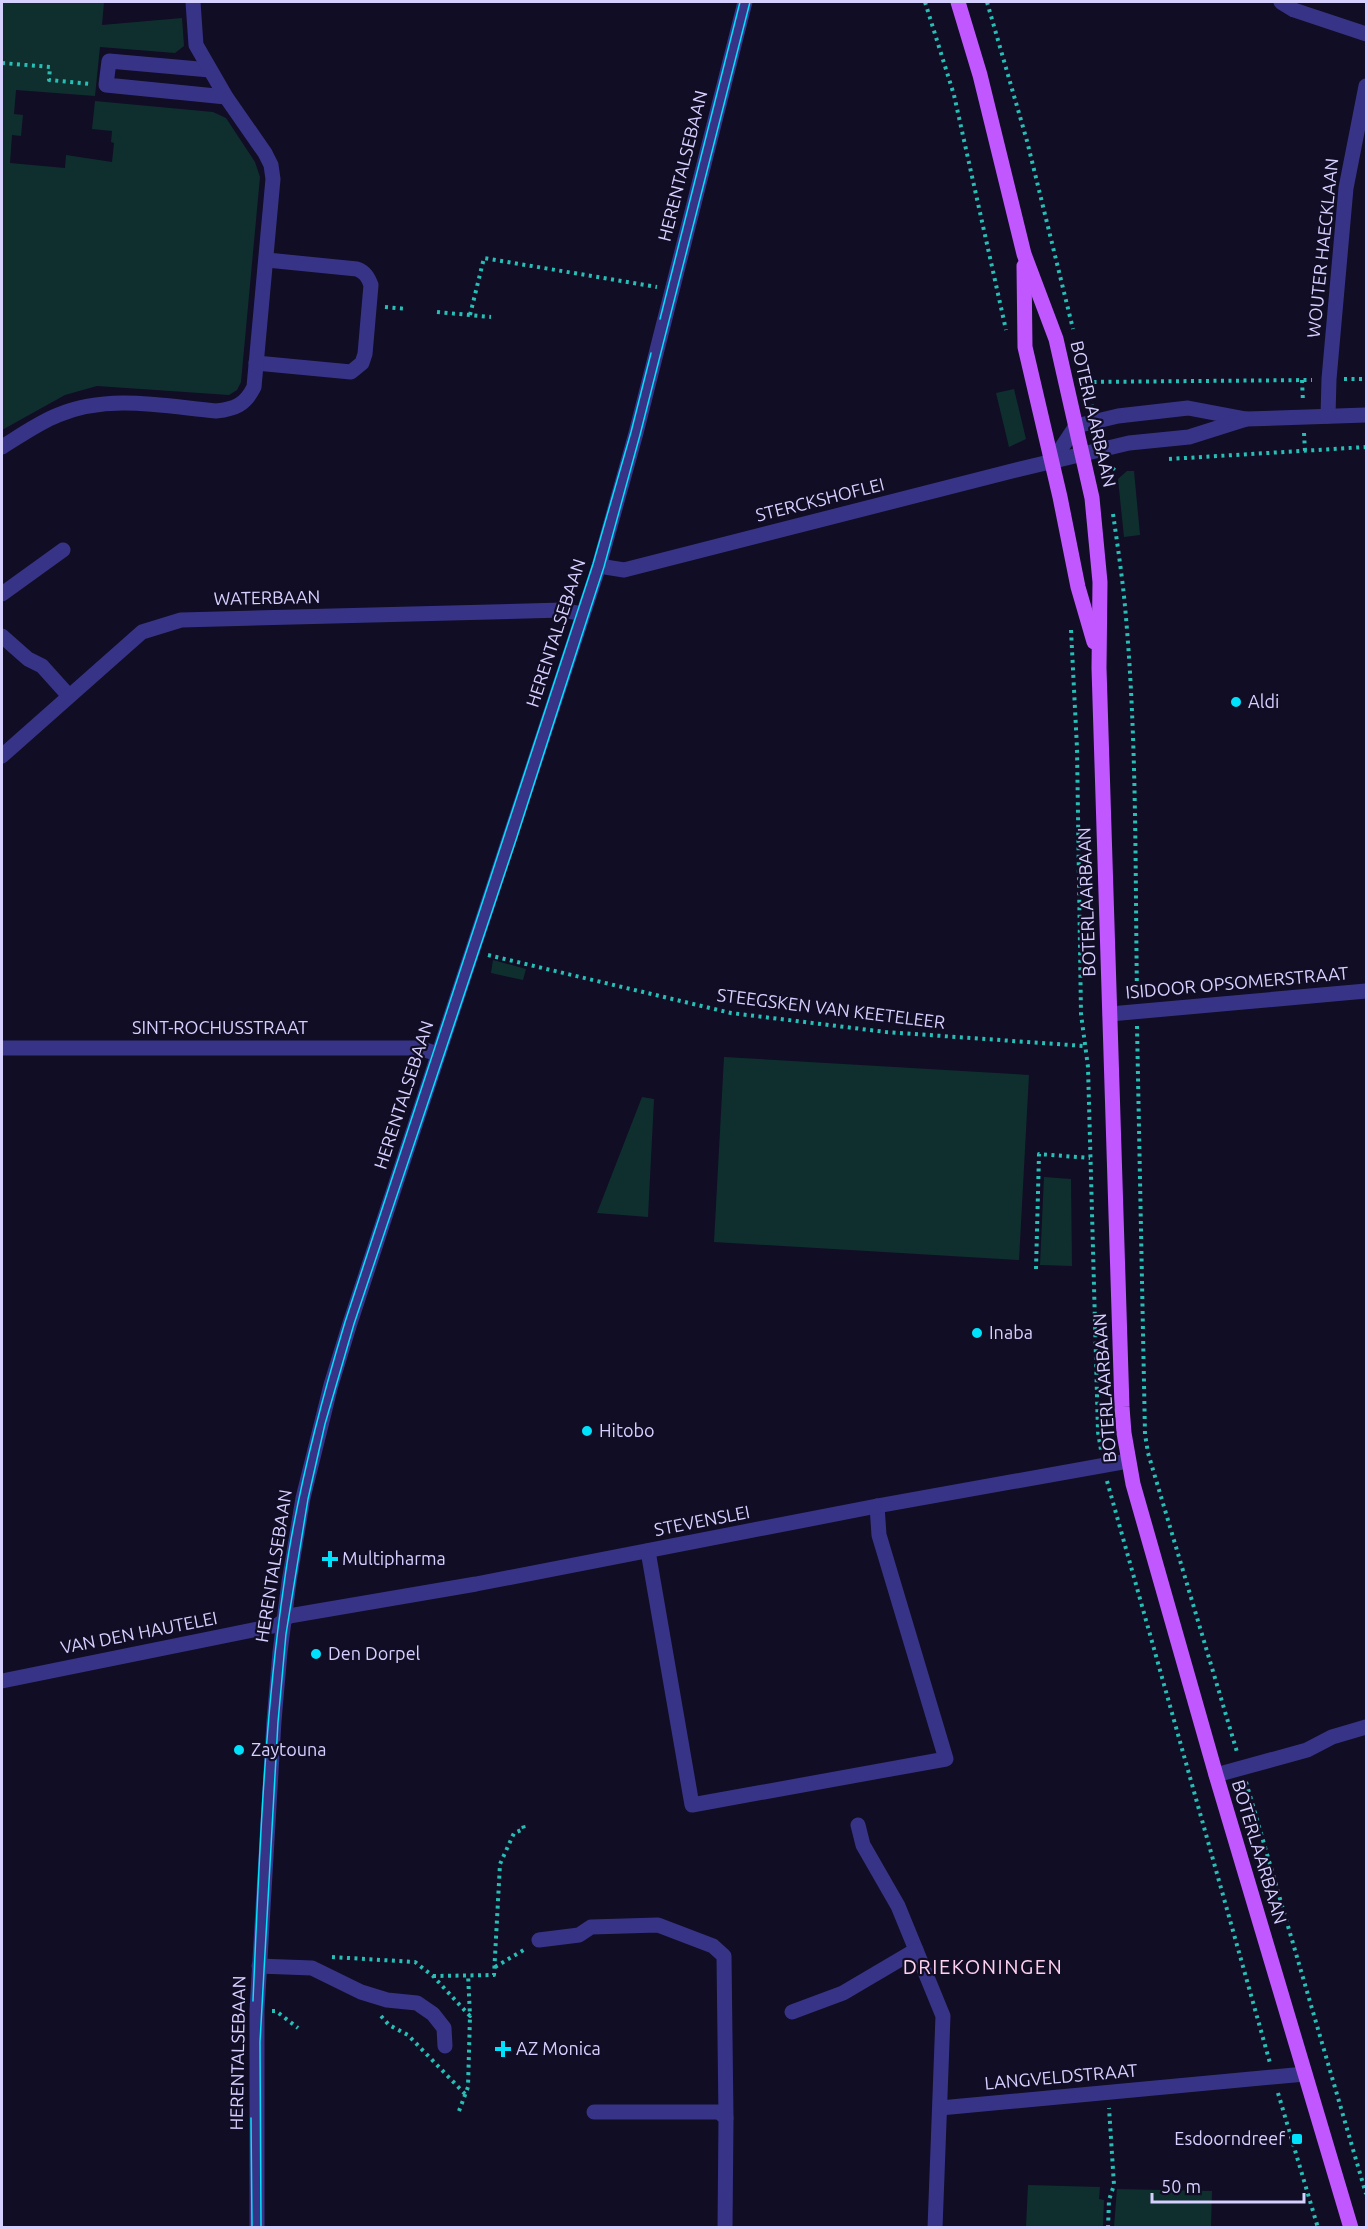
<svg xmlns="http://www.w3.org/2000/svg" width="1368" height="2229" font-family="Ubuntu,sans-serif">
<rect width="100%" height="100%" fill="#110d25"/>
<g fill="#0f2f2e">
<polygon points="2,2 104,2 102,25 182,18 184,46 175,53 100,47 95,96 16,90 14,114 23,115 21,136 12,135 10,163 65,168 66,155 112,162 114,143 111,142 112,131 92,129 95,101 213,112 226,118 255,162 260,177 241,382 237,390 229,395 97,386 65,395 2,430"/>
<polygon points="1014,389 1026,439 1009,447 996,393"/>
<polygon points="1127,471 1134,471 1140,535 1124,537 1118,479"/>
<polygon points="493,960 526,969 523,980 491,973"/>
<polygon points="724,1057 1029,1075 1019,1260 714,1242"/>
<polygon points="642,1097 654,1099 648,1217 597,1213"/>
<polygon points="1044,1177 1071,1179 1072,1266 1040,1265"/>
<polygon points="1028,2185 1100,2187 1099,2199 1104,2200 1103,2227 1026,2227"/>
<polygon points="1117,2189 1212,2191 1211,2227 1114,2227"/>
</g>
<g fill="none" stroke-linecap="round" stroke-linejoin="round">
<g stroke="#26beb5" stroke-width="4" stroke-dasharray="3 4.5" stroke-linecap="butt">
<polyline points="925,2 954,95 1006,330"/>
<polyline points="987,2 1027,141 1073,329"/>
<polyline points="2,63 50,67 49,80 91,84"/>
<polyline points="385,307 407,309"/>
<polyline points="437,312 491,317"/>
<polyline points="470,315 484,258 657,287"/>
<polyline points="1344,379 1366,379"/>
<polyline points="1302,380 1303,402"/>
<polyline points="1086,382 1312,380"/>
<polyline points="1086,383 1092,405"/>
<polyline points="1304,433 1305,451"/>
<polyline points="1169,459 1366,447"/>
<polyline points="1108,483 1109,473 1117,465"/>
<path d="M1113,514C1117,541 1121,569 1124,596C1137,728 1135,862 1137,995"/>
<polyline points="1071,630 1077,748 1081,1014 1088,1067 1098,1432 1101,1450"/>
<polyline points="488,955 731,1013 886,1032 1084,1046"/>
<polyline points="1137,1026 1145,1434 1148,1453 1237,1752"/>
<polyline points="1036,1269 1039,1154 1090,1158"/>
<polyline points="1107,1481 1270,2063"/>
<polyline points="1246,1782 1366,2194"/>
<polyline points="332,1957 415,1962 433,1976 470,2016 468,1974"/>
<polyline points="495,1967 527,1948"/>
<polyline points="433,1976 494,1975 500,1864 514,1833 524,1829 523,1825"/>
<polyline points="272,2011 276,2011 298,2028"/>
<polyline points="381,2016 389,2025 408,2035 466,2095"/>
<polyline points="1278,2093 1318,2228"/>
<polyline points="459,2111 468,2087 470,2016"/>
<polyline points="1108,2228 1109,2200 1114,2185 1109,2108"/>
</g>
<g stroke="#373487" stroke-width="15">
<polyline points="1281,2 1294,10 1366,34"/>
<polyline points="210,70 109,61 106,85 226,97"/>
<path d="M256,363L351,372L362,363L365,354L371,285C368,277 365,272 357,269L267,260"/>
<polyline points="1328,416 1329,379 1346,188 1366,86"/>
<path d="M2,447C20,436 38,423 58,415C109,394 163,406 216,411C235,409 245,405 254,387L273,179L271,165L265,153L226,97L196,45L193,2"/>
<polyline points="1052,462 1076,426 1118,416 1188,408 1246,419 1366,415"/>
<polyline points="599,566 624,570 1012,471 1129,443 1189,437 1246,419"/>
<polyline points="2,594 63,550"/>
<polyline points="2,636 28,659 42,666 69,696"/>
<polyline points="2,756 142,632 181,620 563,610 582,614"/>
<polyline points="1110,1014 1366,991"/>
<polyline points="2,1048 419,1048 438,1054"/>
<polyline points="648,1551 692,1805 946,1759 879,1535 877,1506"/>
<polyline points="2,1681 278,1625 289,1616 476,1584 877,1506 1128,1461"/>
<polyline points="1216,1775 1307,1750 1332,1737 1366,1727"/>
<polyline points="858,1825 863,1845 898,1906 943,2016 935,2228"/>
<polyline points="539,1940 579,1935 591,1927 658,1925 713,1946 724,1956 726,2118"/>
<polyline points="259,1966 312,1968 361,1992 387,2000 417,2003 433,2014 444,2028 445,2046"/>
<polyline points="792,2012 843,1993 916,1950"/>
<polyline points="940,2108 1305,2074"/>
<polyline points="594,2112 719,2112 726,2118 725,2228"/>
<polyline points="257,2228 257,2010 274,1721 280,1652 289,1582 303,1498 331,1385 350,1323 599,566 636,433 745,2"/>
</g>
<g stroke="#c157ff" stroke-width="15">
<polyline points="958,2 980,75 1024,254 1056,339 1092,498 1100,582 1099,668 1122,1407 1124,1433 1133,1484 1216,1775 1351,2228"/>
<polyline points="1024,266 1025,347 1060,497 1078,587 1094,642"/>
</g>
<g stroke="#00e1fb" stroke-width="1.5">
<polyline points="660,319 740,2"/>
<path d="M253,2001C259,1863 264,1720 284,1584C296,1495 319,1408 345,1322L593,564L631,432L651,353"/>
<polyline points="251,2118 252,2228"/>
<polyline points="261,2228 260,2042 278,1722 286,1634 308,1499 325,1424 354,1324 516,840 604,567 640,435 750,2"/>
</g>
</g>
<g fill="#00e1fb" stroke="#110d25" stroke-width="2">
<circle cx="1236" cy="702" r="6"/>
<circle cx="977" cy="1333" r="6"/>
<circle cx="587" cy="1431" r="6"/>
<path d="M327 1550h6v6h6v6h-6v6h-6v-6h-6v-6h6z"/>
<circle cx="316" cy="1654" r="6"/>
<circle cx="239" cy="1750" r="6"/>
<path d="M500 2040h6v6h6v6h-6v6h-6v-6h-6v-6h6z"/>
<rect x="1291" y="2133" width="12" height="12" rx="3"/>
</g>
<g text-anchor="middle" stroke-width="4.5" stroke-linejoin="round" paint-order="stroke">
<g font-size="18" fill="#d6d0ff" stroke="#110d25">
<text transform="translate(683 166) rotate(-76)" y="6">HERENTALSEBAAN</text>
<text transform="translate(1323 248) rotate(-84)" y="6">WOUTER HAECKLAAN</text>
<text transform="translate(1093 414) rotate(77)" y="6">BOTERLAARBAAN</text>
<text transform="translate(820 500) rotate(-14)" y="6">STERCKSHOFLEI</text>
<text transform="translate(267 598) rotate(-1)" y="6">WATERBAAN</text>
<text transform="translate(556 633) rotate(-72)" y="6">HERENTALSEBAAN</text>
<text transform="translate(1087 902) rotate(-92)" y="6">BOTERLAARBAAN</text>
<text transform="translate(1237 983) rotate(-5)" y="6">ISIDOOR OPSOMERSTRAAT</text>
<text transform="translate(831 1009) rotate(7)" y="6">STEEGSKEN VAN KEETELEER</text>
<text x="220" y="1034">SINT-ROCHUSSTRAAT</text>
<text transform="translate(404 1095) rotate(-72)" y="6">HERENTALSEBAAN</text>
<text transform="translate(1105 1388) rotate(-94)" y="6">BOTERLAARBAAN</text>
<text transform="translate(702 1521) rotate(-11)" y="6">STEVENSLEI</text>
<text transform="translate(274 1566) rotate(-81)" y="6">HERENTALSEBAAN</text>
<text transform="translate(139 1633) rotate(-11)" y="6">VAN DEN HAUTELEI</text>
<text transform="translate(1259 1852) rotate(73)" y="6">BOTERLAARBAAN</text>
<text transform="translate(238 2053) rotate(-89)" y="6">HERENTALSEBAAN</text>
<text transform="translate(1061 2077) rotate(-5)" y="6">LANGVELDSTRAAT</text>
</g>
<g font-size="18" fill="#d6d0ff" stroke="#110d25" text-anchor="start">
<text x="1248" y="708">Aldi</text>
<text x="989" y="1339">Inaba</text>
<text x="599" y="1437">Hitobo</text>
<text x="342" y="1565">Multipharma</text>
<text x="328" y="1660">Den Dorpel</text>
<text x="251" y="1756">Zaytouna</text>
<text x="516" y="2055">AZ Monica</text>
<text x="1285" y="2145" text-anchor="end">Esdoorndreef</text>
</g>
<g font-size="20" letter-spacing="1.5" fill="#ffd2ef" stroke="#110d25">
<text x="983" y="1974">DRIEKONINGEN</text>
</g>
</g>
<rect width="1368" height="2229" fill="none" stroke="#d6d0ff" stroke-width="6"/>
<path d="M1152 2193v9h152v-9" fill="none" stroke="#d6d0ff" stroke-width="3"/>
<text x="1161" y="2193" font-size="18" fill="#d6d0ff" stroke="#110d25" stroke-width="4.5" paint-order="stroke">50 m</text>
</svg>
